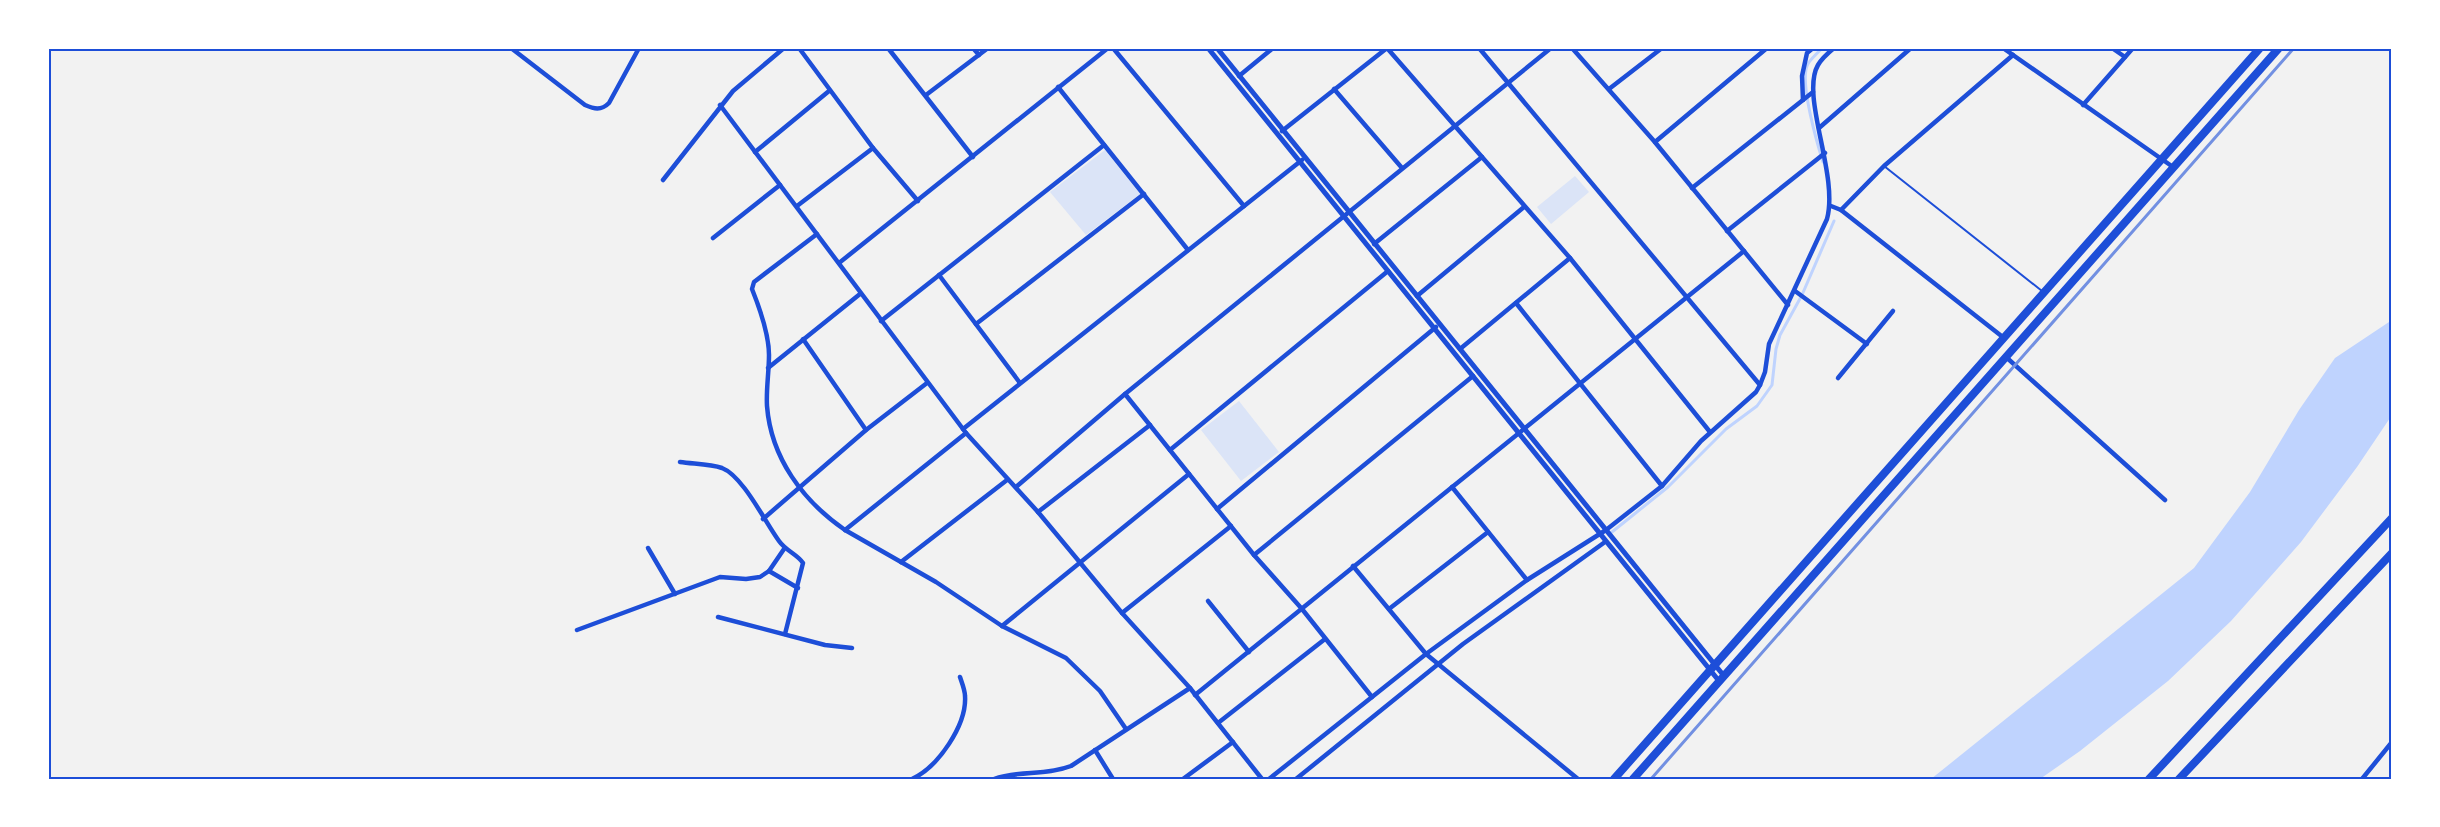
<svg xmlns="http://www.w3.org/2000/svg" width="2440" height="827" font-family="Montserrat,sans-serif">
<rect width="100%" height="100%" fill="#f2f2f2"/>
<g fill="#dbe4f7">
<polygon points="1105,150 1140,194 1086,235 1050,192"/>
<polygon points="1575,176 1589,192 1551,224 1537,207"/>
<polygon points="1239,401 1279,452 1241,481 1201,430"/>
</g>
<polygon fill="#bfd3fe" points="2392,320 2392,415 2357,467 2301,542 2231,621 2168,681 2080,751 2040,779 1931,779 2194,568 2250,492 2299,410 2335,358"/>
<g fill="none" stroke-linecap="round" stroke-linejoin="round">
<g stroke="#bfd3fe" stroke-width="3">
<path d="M1822,48C1818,53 1809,60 1807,66C1800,84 1817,143 1823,162"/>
<polyline points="1612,532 1668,487 1726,429 1757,406 1772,385 1776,349 1780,335 1802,295 1834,221"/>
</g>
<polyline stroke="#1d4ed8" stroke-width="2" points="1884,166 2042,291"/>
<g stroke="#1d4ed8" stroke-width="4.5">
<path d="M511,48L585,105C594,109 601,111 609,103L639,48"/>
<polyline points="799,48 873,148 918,201"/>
<polyline points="888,48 973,157"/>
<polyline points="973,48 979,55"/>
<polyline points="1113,48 1244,206"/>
<polyline points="1479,48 1760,385"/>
<polyline points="1572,48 1654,141 1788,305"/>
<polyline points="2003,48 2173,167"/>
<polyline points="2112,48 2125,57"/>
<polyline points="1239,76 1273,48"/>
<polyline points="1058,87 1188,250"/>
<polyline points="1334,89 1402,168"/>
<polyline points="1609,89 1662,48"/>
<polyline points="926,95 988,48"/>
<polyline points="1803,100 1802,76 1807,53 1813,48"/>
<polyline points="720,105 966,433 1038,512 1122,613 1190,688 1262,779"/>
<polyline points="2083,105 2133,48"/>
<polyline points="1819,128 1911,48"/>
<polyline points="1282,131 1387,48 1570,258 1710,432"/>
<polyline points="1655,142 1767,48"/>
<polyline points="755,152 829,91"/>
<polyline points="663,180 733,91 784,48"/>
<polyline points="1692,188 1813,92"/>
<polyline points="797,206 873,148"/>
<polyline points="1831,206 1841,210 2004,338"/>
<polyline points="1841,210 1884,166 2013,55"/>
<polyline points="1727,231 1825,153"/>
<path d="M817,234L754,282L752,289C760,309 769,334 769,355C769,372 766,389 767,406C771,458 803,501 845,530L936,582L1002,626L1066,658L1100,691L1126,729"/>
<polyline points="713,238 780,185"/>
<polyline points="1374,244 1482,157"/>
<polyline points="839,263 1108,48"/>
<polyline points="939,275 1020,383"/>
<polyline points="1795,291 1867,344"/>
<polyline points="1417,296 1524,207"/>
<polyline points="1516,303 1662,486"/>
<polyline points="881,321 1104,145"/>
<polyline points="976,324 1144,194"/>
<polyline points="803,339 866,430"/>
<polyline points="1460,349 1570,258"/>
<polyline points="2006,357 2165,500"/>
<polyline points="768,368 860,294"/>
<polyline points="1838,378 1893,311"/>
<polyline points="1125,394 1254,555 1302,609 1372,697"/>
<polyline points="963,429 1302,160"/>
<polyline points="1170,450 1388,271"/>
<path d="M680,462C694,464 710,464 722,468C743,476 765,522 779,541C786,551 797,554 803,563L785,634"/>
<polyline points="1016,487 1125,394 1551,48"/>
<polyline points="1452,487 1527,580"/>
<polyline points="1217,509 1436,327"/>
<polyline points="1038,512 1150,425"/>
<polyline points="763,519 866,430 927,383"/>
<polyline points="845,530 966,433"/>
<polyline points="648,548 675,594"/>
<polyline points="1254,555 1473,376"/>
<polyline points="901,562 1007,480"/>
<polyline points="1353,566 1426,654 1578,779"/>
<polyline points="769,571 798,588"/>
<polyline points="1208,601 1249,652"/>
<polyline points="1389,609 1488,532"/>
<polyline points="1122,613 1231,526"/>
<polyline points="718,617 825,645 852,648"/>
<polyline points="1002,626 1189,474"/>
<polyline points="577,630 720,577 746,579 760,577 769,571 784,549"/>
<polyline points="1195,695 1744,251"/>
<polyline points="1218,723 1325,639"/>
<polyline points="1095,750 1113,779"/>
<path d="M912,779C938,767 967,725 965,696C965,690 962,683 960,677"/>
<path d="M994,779C1019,770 1045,776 1071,766L1190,688"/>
<polyline points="1183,779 1233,742"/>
<path d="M1269,779L1426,654L1527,580L1606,530L1662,486L1701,441L1756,392L1760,385L1765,372L1769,344L1827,219C1839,175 1800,96 1818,65C1822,58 1828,53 1834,48"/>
<polyline points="1296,779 1463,644 1605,542"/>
<polyline points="2362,779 2392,742"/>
</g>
<g stroke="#1d4ed8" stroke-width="5">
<polyline points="1208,48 1719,681"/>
<polyline points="1217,48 1724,676"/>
</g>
<g stroke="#1d4ed8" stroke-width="8">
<polyline points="1614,779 2260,48"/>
<polyline points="1633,779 2279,48"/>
<polyline points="2149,779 2392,518"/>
<polyline points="2179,779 2392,553"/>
</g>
<polyline stroke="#7290e2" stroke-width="3" points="1651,779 2294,48"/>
</g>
<rect width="2440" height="827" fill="none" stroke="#ffffff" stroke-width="99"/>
<rect x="50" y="50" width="2340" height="728" fill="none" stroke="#1d4ed8" stroke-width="2"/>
</svg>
